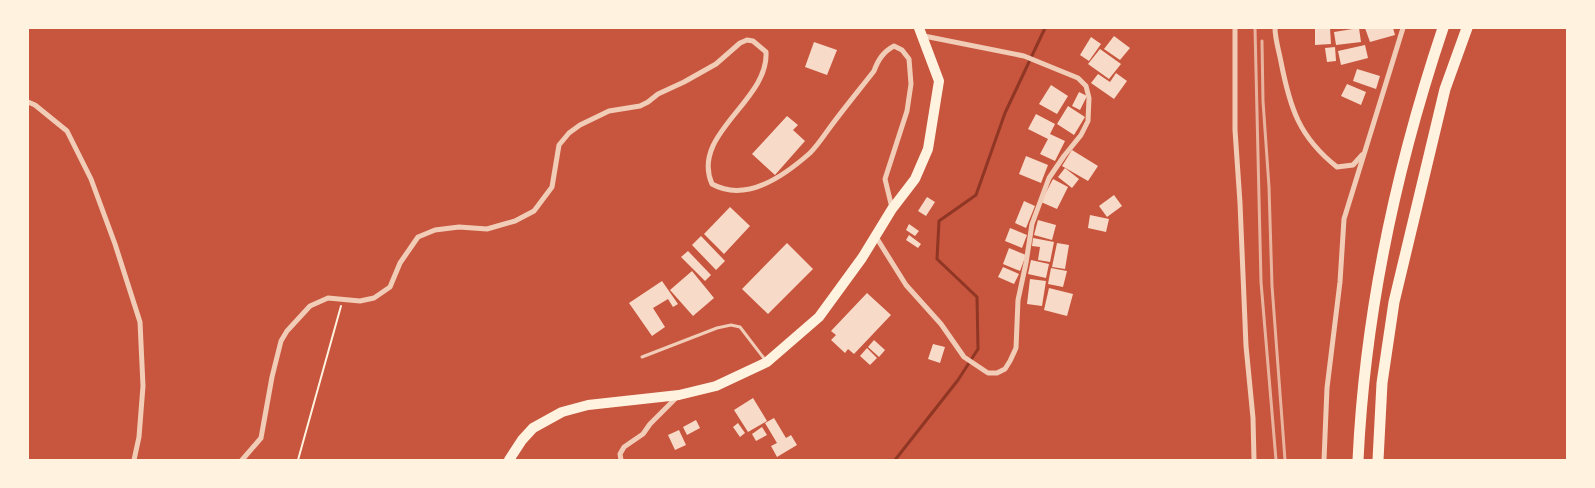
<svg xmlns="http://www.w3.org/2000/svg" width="1595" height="488" font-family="'DejaVu Sans',sans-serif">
<rect width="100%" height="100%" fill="#c8553d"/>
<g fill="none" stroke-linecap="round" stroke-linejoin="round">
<polyline stroke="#8f3625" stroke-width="3" points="895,460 958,380 978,349 977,297 937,259 939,221 976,195 1005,113 1045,28"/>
</g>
<g fill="#f7dbc8">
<polygon points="1315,28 1330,28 1331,44 1315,45"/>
<polygon points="1359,28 1361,42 1336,45 1334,32"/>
<polygon points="1365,28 1393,28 1395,35 1370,42"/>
<polygon points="1114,36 1130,48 1120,60 1104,49"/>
<polygon points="1091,37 1101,44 1089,61 1080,55"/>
<polygon points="814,42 837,50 827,75 805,67"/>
<polygon points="1365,45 1368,58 1341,65 1338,51"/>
<polygon points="1335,47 1336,61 1327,62 1325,48"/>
<polygon points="1100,49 1121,64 1109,79 1088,64"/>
<polygon points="1357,69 1380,76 1376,89 1353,81"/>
<polygon points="1116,73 1127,81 1114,99 1091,83 1098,74 1110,82"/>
<polygon points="1347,84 1366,92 1361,105 1341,96"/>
<polygon points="1051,85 1068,96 1057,114 1039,104"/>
<polygon points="1079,92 1087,96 1080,110 1072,106"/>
<polygon points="1068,106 1085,117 1074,135 1057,124"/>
<polygon points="1036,114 1055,124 1050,134 1065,141 1055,161 1040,154 1048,139 1028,129"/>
<polygon points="787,116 798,125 793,130 805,141 775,175 752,154"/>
<polygon points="1072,150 1098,166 1088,181 1062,166"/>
<polygon points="1026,156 1048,165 1041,183 1019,174"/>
<polygon points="1065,168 1079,179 1072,188 1058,177"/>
<polygon points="1053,179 1068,187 1057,209 1041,202"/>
<polygon points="1114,195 1122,206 1107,217 1099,206"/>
<polygon points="927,197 935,202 926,216 918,211"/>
<polygon points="1024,201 1035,206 1026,228 1015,223"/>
<polygon points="730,207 750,226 724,254 704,234"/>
<polygon points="1090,215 1109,219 1106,232 1088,228"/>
<polygon points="1038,220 1056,225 1052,240 1034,235"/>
<polygon points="909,224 919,231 915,236 906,230"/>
<polygon points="1010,228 1027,235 1022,248 1005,241"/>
<polygon points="909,235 921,244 918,248 906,240"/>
<polygon points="701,236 725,261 716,270 692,245"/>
<polygon points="1033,238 1054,242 1050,262 1038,260 1040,247 1032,246"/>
<polygon points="787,243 813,269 768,314 742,289"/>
<polygon points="1057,243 1069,245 1065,269 1052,267"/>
<polygon points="1009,248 1026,255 1020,271 1003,264"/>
<polygon points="688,251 711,275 705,281 681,257"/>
<polygon points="1031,260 1049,264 1046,278 1028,274"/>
<polygon points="1003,267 1019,274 1014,284 998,277"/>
<polygon points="1051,268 1067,271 1063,287 1048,284"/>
<polygon points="692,271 714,298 693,316 670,290"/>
<polygon points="1030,279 1046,281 1042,306 1027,304"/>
<polygon points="662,281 678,304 673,307 668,299 653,308 665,327 652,336 629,303"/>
<polygon points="1049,288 1073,294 1067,316 1044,310"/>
<polygon points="867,293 891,315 854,354 848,349 845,353 831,340 836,335 831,331"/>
<polygon points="874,340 885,350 879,357 868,347"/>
<polygon points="933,344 945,347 940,363 928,359"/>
<polygon points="867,348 877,358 870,365 860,356"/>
<polygon points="753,398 767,421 748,432 734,410"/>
<polygon points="774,418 786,438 791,435 797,445 777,457 771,446 777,443 765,423"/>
<polygon points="696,420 700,428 687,435 683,427"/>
<polygon points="738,423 745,433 740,437 733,427"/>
<polygon points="762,427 767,435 756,441 752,434"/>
<polygon points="679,430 686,445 675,450 668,435"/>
</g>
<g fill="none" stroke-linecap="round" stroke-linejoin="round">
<polyline stroke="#fff3e0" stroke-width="2" points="298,460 341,306"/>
<polyline stroke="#f1ccb7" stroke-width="3" points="642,357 717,328 731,325 740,327 766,361"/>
<g stroke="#f1ccb7" stroke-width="5">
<polyline points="1235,28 1235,130 1240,203 1246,346 1253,418 1254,460"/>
<path d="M1275,28C1275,39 1279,51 1281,62C1290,108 1299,137 1337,167L1353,165L1362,155"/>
<polyline points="28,102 35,105 67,131 91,179 115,244 140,322 143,386 139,437 134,460"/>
<polyline points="876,237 906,285 941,324 964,357 988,373 997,373 1005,369 1010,361 1016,348 1018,300 1026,263 1032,224 1049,178 1064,156 1081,135 1088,121 1089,98 1086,86 1078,78 1024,56 924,36"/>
<path d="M242,460L261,438L272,377L281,341L287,331L310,306L328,298L360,301L374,298L390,287L400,263L418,237L435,230L459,227L487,229L515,221L534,211L552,187L559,145L569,133L580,125L609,111L640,106L648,102L658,94L684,82L716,64L740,43L747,40L753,41L766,52C769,101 690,134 712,184C746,203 784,176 810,153C818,145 825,134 831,126C845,107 860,89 874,71C878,60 883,52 894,46L902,50L909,59L911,84L907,111L885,179L892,208"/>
<polyline points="621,460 620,454 624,447 643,434 650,424 677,397"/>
<polyline points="1324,460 1327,388 1340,282 1344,219 1403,28"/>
</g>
<polyline stroke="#fff3e0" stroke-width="10" points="509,460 522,440 533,428 562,412 588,405 679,395 716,386 767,362 819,317 862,258 892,209 915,179 928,149 939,81 919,28"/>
<g stroke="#fff3e0" stroke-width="11">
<path d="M1358,460C1365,313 1396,168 1443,28"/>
<polyline points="1378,460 1382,383 1394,302 1445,89 1467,28"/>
</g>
<g stroke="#e9b49f" stroke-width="3">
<polyline points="1255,28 1261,282 1276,460"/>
<polyline points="1262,41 1263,101 1269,187 1272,286 1285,460"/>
</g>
</g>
<rect width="1595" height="488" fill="none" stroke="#fff3e0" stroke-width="58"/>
</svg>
